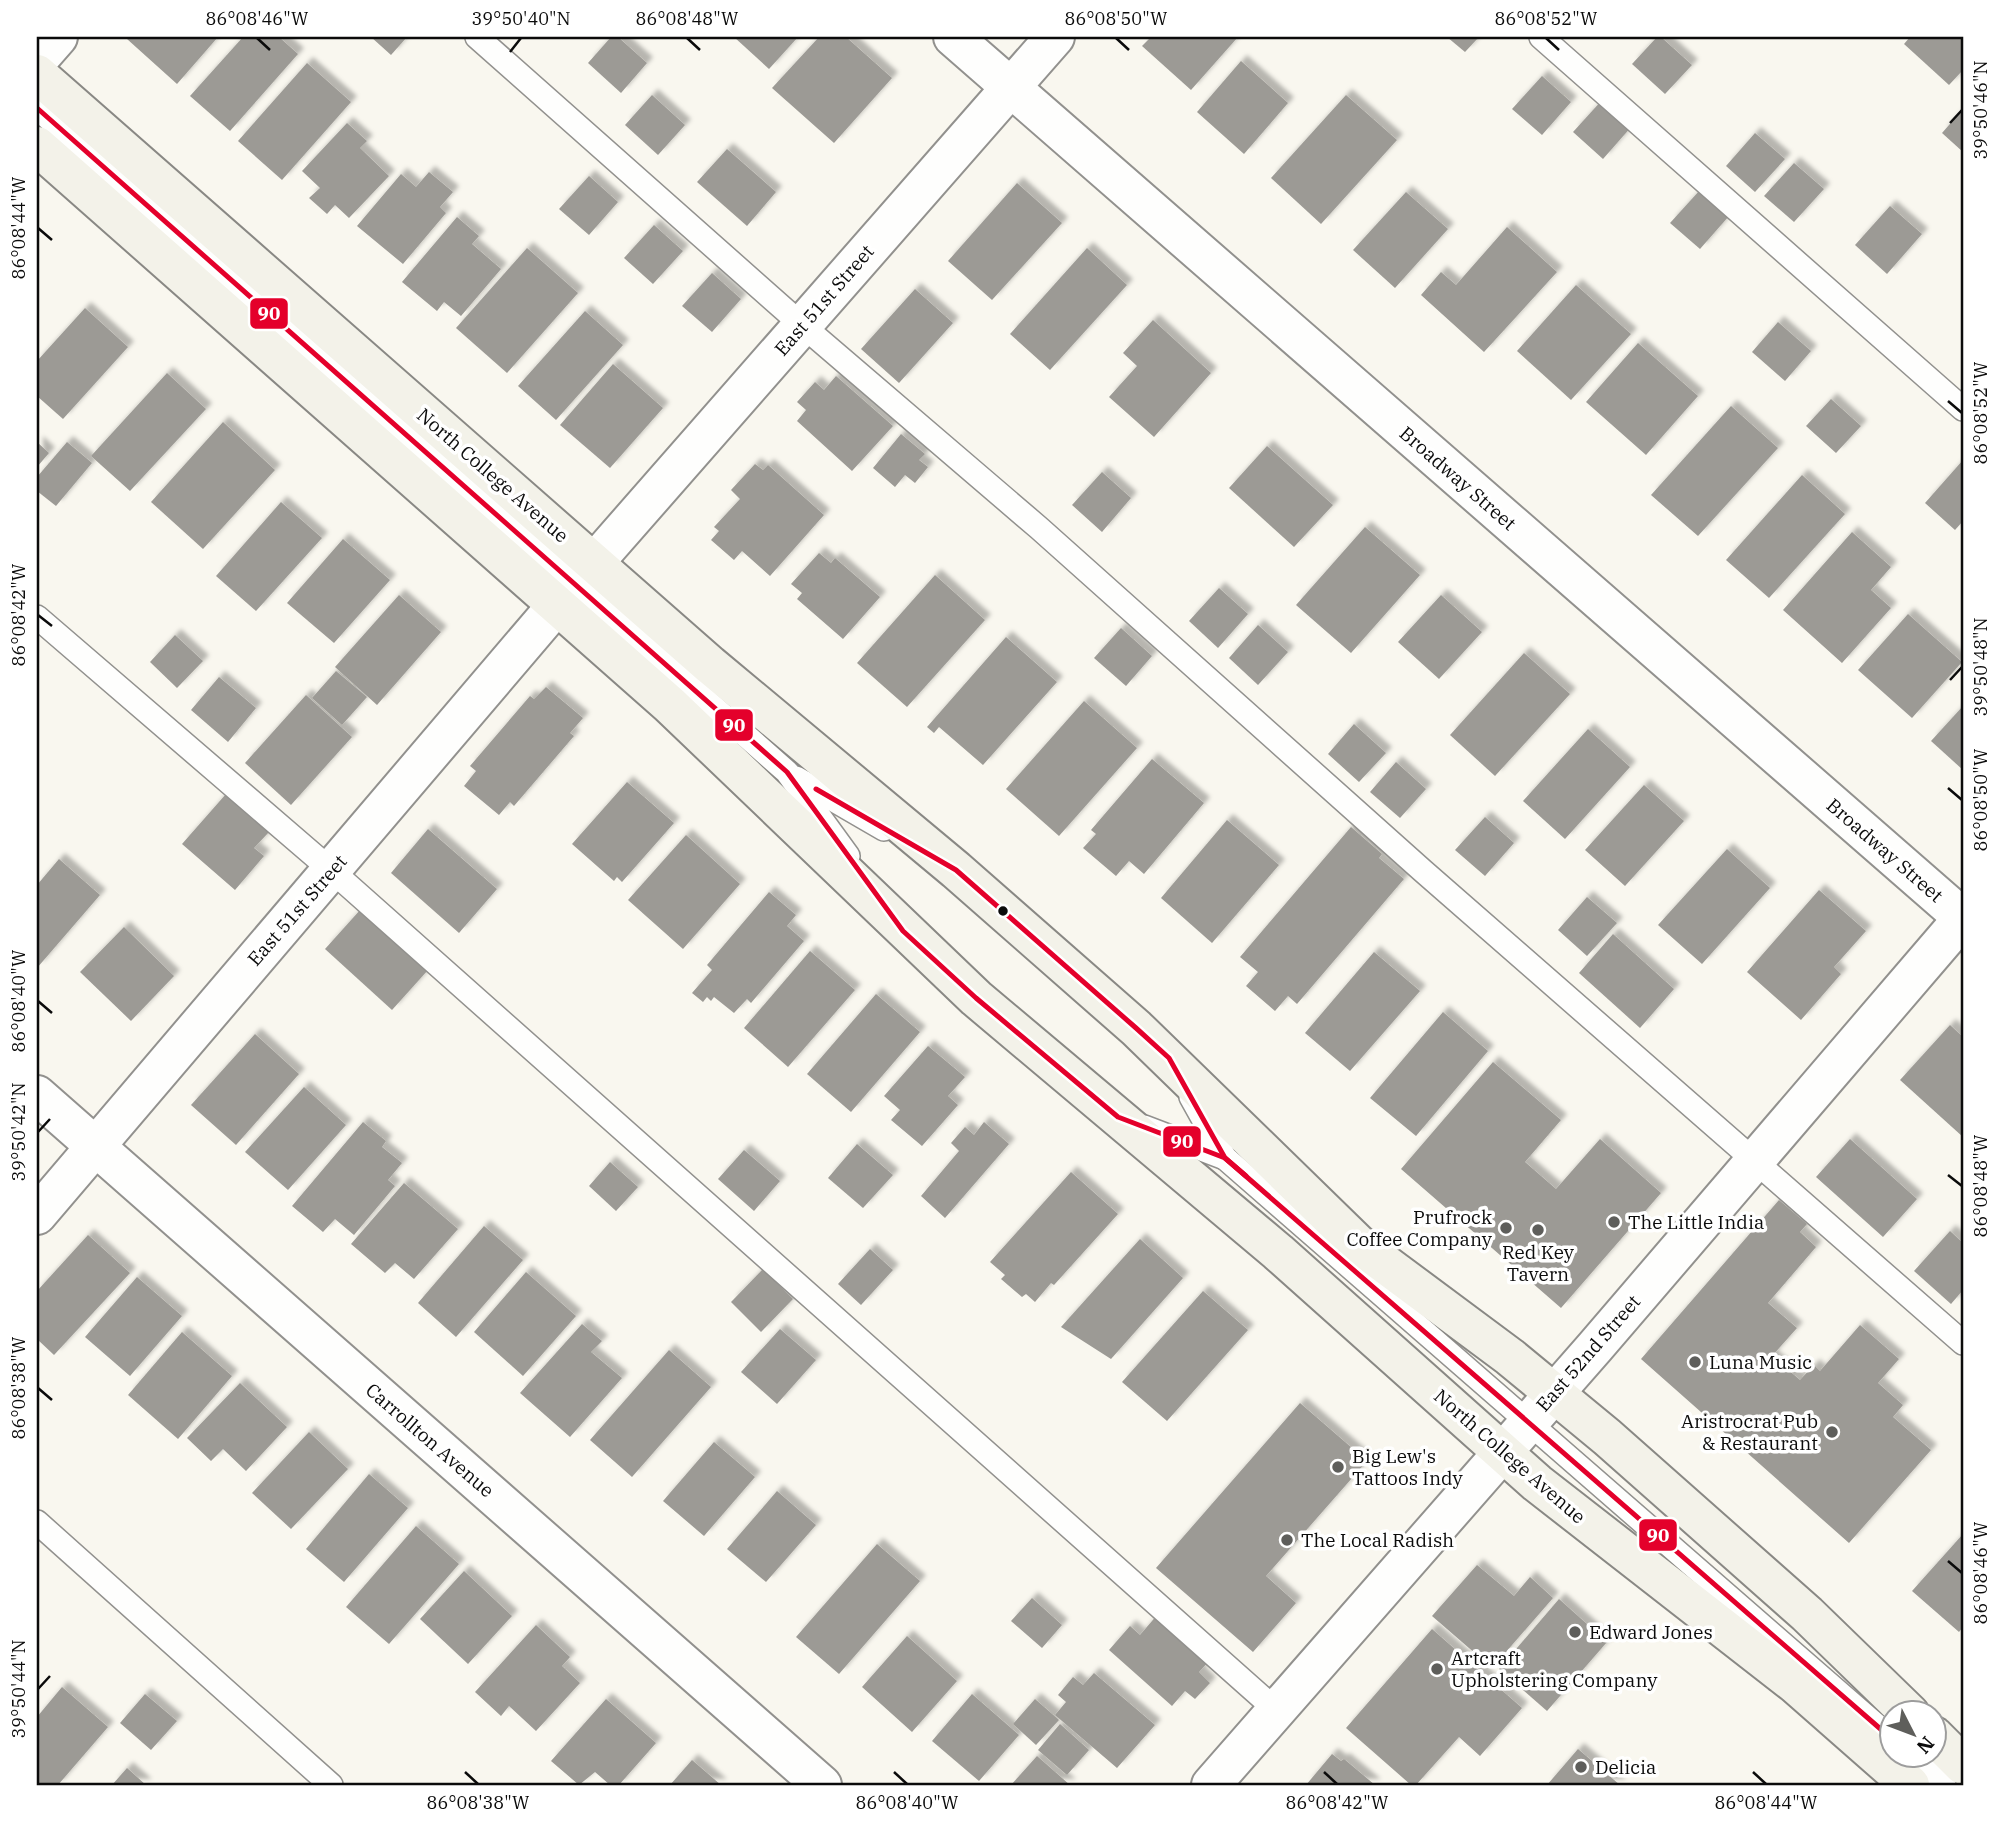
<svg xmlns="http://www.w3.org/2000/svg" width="2000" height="1822" font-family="'IBM Plex Serif',serif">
<defs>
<filter id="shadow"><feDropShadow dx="6" dy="-6" stdDeviation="2" flood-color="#0004"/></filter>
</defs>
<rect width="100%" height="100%" fill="#f9f7ef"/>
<g fill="#9c9a95" filter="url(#shadow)">
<polygon points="129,37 218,37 177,84 127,39"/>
<polygon points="243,37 279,37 298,54 230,131 190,96"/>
<polygon points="371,37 407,37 391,55"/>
<polygon points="611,37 618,37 647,63 621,93 588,63"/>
<polygon points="734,37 798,37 769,69"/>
<polygon points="819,37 846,37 892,78 834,143 772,88"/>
<polygon points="1151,37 1238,37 1191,90 1142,46"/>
<polygon points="1447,37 1479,37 1465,52"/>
<polygon points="1657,37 1661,37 1692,65 1665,94 1632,64"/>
<polygon points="1910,37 1963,37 1963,70 1949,85 1904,44"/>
<polygon points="1241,61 1288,103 1244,154 1197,112"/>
<polygon points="307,63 351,102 282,180 238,141"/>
<polygon points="1542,76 1571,102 1542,135 1512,109"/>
<polygon points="652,95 685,125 658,155 625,125"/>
<polygon points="1346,95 1397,140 1321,224 1271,178"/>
<polygon points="1603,99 1632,126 1603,159 1573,132"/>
<polygon points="1963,109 1963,152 1942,133"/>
<polygon points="347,123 367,141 360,148 389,176 349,218 335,205 327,214 309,198 320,188 302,171"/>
<polygon points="1755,133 1785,159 1755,192 1726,166"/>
<polygon points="727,149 776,192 747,226 697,182"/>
<polygon points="1794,163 1824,189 1794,222 1764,196"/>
<polygon points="429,172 453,192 440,207 446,213 403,264 357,226 401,174 416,187"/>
<polygon points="589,176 618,202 589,235 559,209"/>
<polygon points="1017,183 1062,223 992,300 948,261"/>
<polygon points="1700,190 1729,216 1700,249 1670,223"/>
<polygon points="1406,192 1448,229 1395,288 1353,250"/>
<polygon points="1890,206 1922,234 1887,274 1855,245"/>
<polygon points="457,217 479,236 472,244 501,269 461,316 444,302 437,311 402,282"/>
<polygon points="654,225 683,251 653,284 624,258"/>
<polygon points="1507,227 1557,272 1484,352 1421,295 1441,272 1456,285"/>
<polygon points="527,248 578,293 507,373 456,328"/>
<polygon points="1087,248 1127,285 1050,370 1010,334"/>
<polygon points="712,273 741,299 712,332 682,306"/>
<polygon points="1576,285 1631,334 1571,400 1517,351"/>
<polygon points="915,289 953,323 899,383 861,349"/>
<polygon points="85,308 128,347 63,419 37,396 37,361"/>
<polygon points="585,311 623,345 556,420 518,386"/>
<polygon points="1153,320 1211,373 1154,437 1109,397 1137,366 1123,353"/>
<polygon points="1778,322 1811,351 1785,381 1752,352"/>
<polygon points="1638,343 1698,396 1646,455 1586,402"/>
<polygon points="613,364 663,408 610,468 560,425"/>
<polygon points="167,373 206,409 130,491 91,456"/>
<polygon points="836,376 893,426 852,471 797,421 806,410 797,402 815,382 824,390"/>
<polygon points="1831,399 1861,426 1836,453 1806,426"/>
<polygon points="1731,406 1778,448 1698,536 1651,495"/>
<polygon points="223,422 275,470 203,549 151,502"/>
<polygon points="901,434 925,454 919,460 928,467 915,483 905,475 895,487 873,468"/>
<polygon points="37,442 49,453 37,467"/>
<polygon points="67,442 92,463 56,506 37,491 37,477"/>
<polygon points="1267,446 1333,505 1294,547 1229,488"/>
<polygon points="1963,460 1963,521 1955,530 1925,503"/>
<polygon points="755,464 763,470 768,465 824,515 770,576 742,551 734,560 711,540 719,531 714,527 740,499 731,490"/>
<polygon points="1102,472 1131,498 1102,532 1072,505"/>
<polygon points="1802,475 1845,514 1769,598 1726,560"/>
<polygon points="281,502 322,538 256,611 216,576"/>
<polygon points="1365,527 1420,575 1351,653 1296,605"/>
<polygon points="1852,532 1891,567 1871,590 1891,608 1842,663 1783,610"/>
<polygon points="343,539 390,580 334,643 287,603"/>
<polygon points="819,553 831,563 835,558 880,597 843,639 797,599 802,593 791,584"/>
<polygon points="935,575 985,620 907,707 857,663"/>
<polygon points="1219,588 1248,614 1218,648 1189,621"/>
<polygon points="399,595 441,632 377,705 335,667"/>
<polygon points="1441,595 1482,632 1439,679 1398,642"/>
<polygon points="1908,614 1962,662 1912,718 1858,670"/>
<polygon points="1258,625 1288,652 1258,685 1229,658"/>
<polygon points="1121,628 1152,656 1126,686 1094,658"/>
<polygon points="175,635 203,661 177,688 150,662"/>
<polygon points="1006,637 1057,682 983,765 939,727 934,733 927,727"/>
<polygon points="1524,653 1570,694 1495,776 1450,735"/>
<polygon points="336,671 367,697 342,725 312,698"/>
<polygon points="219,677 256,708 228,742 191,710"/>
<polygon points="546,687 583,718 570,733 574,736 514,806 510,802 499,815 464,786 476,771 470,766 530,696 534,699"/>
<polygon points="306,695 352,737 291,805 245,763"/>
<polygon points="1084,701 1137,748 1059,836 1006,789"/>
<polygon points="1963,706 1963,770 1931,741"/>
<polygon points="1354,724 1386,753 1359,782 1328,754"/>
<polygon points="1588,729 1630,767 1565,839 1523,801"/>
<polygon points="1152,759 1204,803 1144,874 1129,861 1116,876 1083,848 1096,834 1091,830"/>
<polygon points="1396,762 1426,789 1400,818 1370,792"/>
<polygon points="627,782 674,823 622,882 617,877 614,881 572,844"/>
<polygon points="1644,785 1684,821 1625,886 1585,850"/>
<polygon points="226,794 269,832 254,848 264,856 235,890 182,844"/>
<polygon points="1485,817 1514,843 1485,876 1455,850"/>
<polygon points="1227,820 1279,865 1212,943 1161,898"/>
<polygon points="1351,827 1382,854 1379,858 1404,879 1297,1004 1288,996 1275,1011 1246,986 1258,972 1240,957"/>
<polygon points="428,829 497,889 459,933 391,873"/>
<polygon points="686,835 740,884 683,949 628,900"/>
<polygon points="1727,849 1770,888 1702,964 1658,925"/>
<polygon points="59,859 100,895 37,968 37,885"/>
<polygon points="1819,890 1866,931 1834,967 1841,974 1801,1020 1747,972"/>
<polygon points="769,892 796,915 787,926 804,941 751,1003 747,999 734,1013 714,997 711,1001 707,997 703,1002 692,993 712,970 707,965"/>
<polygon points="1587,897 1617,923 1587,956 1558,930"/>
<polygon points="361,909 428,970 392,1010 325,949"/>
<polygon points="124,927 174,976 131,1021 80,972"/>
<polygon points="1613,934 1674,989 1640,1028 1579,973"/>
<polygon points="810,951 855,990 788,1067 744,1028"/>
<polygon points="1374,952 1420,991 1350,1071 1305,1033"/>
<polygon points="876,994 920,1032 851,1112 807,1074"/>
<polygon points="1443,1012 1488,1051 1416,1136 1370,1098"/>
<polygon points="1950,1025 1963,1037 1963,1137 1900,1080"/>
<polygon points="255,1034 299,1074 236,1145 191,1105"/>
<polygon points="928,1046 965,1077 948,1096 958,1105 922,1146 891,1120 900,1110 884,1096"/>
<polygon points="1493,1062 1561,1120 1525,1162 1556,1189 1600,1139 1661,1193 1561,1308 1401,1169"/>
<polygon points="304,1087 346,1125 288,1190 245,1152"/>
<polygon points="363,1122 386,1141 382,1147 402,1163 388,1180 395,1186 354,1235 335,1219 323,1232 292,1206"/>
<polygon points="984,1122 1009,1144 945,1218 921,1196 959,1151 951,1143 965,1127 974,1135"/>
<polygon points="1850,1139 1917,1199 1883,1237 1816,1177"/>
<polygon points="857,1144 893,1175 863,1208 828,1178"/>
<polygon points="744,1150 780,1181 754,1211 718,1179"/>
<polygon points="610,1162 638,1187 616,1211 589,1186"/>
<polygon points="1071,1172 1118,1214 1054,1285 1051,1283 1035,1302 1026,1294 1022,1297 1001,1279 1005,1275 990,1262"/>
<polygon points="404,1183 458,1229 414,1279 395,1263 385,1273 351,1244"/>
<polygon points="1779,1200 1807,1224 1800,1232 1816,1247 1768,1303 1797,1328 1772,1356 1800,1380 1814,1365 1820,1371 1860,1325 1899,1359 1878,1383 1903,1405 1893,1417 1931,1450 1849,1543 1641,1359"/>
<polygon points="484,1226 523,1260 456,1337 418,1303"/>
<polygon points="1950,1231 1963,1243 1963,1290 1951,1304 1914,1271"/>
<polygon points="88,1235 130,1273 54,1355 37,1339 37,1291"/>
<polygon points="1140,1239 1183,1278 1111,1359 1061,1327"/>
<polygon points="870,1249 893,1270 861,1305 838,1284"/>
<polygon points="763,1269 793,1299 761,1332 731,1302"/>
<polygon points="526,1272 576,1316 523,1376 474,1332"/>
<polygon points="137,1277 182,1316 130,1376 85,1337"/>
<polygon points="1203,1291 1248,1330 1167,1421 1122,1382"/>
<polygon points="582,1324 602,1341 591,1352 622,1378 570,1437 520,1393"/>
<polygon points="780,1329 816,1360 777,1404 741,1372"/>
<polygon points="182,1332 232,1376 178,1439 128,1395"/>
<polygon points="669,1350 711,1387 632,1477 590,1440"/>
<polygon points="240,1383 287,1427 246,1471 223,1449 211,1461 187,1438"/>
<polygon points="1300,1403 1367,1461 1266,1576 1296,1603 1253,1652 1156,1568"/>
<polygon points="309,1432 348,1469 291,1529 252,1493"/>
<polygon points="714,1442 755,1477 704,1536 663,1501"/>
<polygon points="369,1474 408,1508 344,1582 306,1549"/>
<polygon points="777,1491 816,1525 766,1582 727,1549"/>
<polygon points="416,1526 459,1564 389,1644 346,1607"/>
<polygon points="1963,1534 1963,1627 1959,1632 1912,1591"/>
<polygon points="877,1544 920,1581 839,1674 796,1637"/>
<polygon points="1477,1565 1514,1596 1530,1577 1553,1598 1492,1668 1432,1616"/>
<polygon points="464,1571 512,1616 468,1664 420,1619"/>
<polygon points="1032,1598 1062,1625 1042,1648 1011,1621"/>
<polygon points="1559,1599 1607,1642 1547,1711 1499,1669"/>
<polygon points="1158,1614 1210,1660 1199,1672 1210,1683 1195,1699 1185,1691 1172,1706 1109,1650 1130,1626 1140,1635"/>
<polygon points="536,1625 570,1657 562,1666 580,1683 536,1731 509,1706 501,1716 475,1692"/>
<polygon points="1432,1629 1522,1708 1480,1756 1459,1737 1416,1785 1411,1785 1346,1728"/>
<polygon points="907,1636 957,1681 912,1732 862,1687"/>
<polygon points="1094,1673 1155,1725 1117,1768 1055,1715 1066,1702 1058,1695 1073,1677 1083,1685"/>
<polygon points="62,1687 108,1727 58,1785 37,1785 37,1717"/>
<polygon points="145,1694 177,1721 151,1750 120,1723"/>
<polygon points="972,1694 1019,1735 979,1781 932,1741"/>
<polygon points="606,1699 656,1743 619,1785 610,1785 595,1772 579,1785 551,1761"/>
<polygon points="1035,1699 1059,1720 1036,1745 1013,1724"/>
<polygon points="1060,1724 1089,1750 1067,1775 1038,1750"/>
<polygon points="1578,1749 1620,1785 1547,1785"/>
<polygon points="1332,1754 1341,1761 1344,1759 1375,1785 1306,1785"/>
<polygon points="1037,1756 1070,1785 1011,1785"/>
<polygon points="692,1760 721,1785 670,1785"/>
<polygon points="127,1768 146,1785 112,1785"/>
</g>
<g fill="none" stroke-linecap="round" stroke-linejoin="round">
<defs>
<g id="service">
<polyline points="477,37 802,325 1039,528 1423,871 1963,1343"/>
<polyline points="1541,37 1963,409"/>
<polyline points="37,108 787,772 848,856"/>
<polyline points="37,617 331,870 1276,1710"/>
<polyline points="796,778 884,829"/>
<polyline points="1191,1097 1225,1158 1892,1739"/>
<polyline points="1144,1127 1225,1158"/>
<polyline points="37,1522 331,1785"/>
<polyline points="1910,1756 1944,1785"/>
</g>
<g id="minor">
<polyline points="953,37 1963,918"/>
<polyline points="37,61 58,37"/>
<polyline points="593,564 1055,37"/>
<polyline points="37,1095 822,1785"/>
<polyline points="37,1215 557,605"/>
</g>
<polyline id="tertiary" points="1211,1785 1595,1347 1963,918"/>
<g id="secondary">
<polyline points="37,74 710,665 956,870 1136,1028 1358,1244 1510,1357 1607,1437 1807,1614 1910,1714"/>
<polyline points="37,146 670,705 976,998 1278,1252 1537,1483 1795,1684 1910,1785"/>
<polyline points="1934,1736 1963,1765"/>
</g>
</defs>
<use href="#service" stroke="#92918e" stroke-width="26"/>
<use href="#minor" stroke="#92918e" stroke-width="42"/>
<use href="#tertiary" stroke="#92918e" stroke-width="42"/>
<use href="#secondary" stroke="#898884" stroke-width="42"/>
<use href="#service" stroke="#fefefd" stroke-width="23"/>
<use href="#minor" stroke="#fefefd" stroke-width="38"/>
<use href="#tertiary" stroke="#fefefd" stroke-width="38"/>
<use href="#secondary" stroke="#f3f2e9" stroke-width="38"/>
<defs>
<g id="bus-1">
<polyline points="37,108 787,772 903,931 976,998 1118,1117 1225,1158 1892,1739"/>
<polyline points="816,789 956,870 1136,1028 1169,1058 1225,1158 1246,1176"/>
</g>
</defs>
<use href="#bus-1" stroke="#fff" stroke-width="10"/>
<use href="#bus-1" stroke="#e4002b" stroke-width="5"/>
</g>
<path fill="none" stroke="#0b0b0b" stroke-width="2.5" d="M257,38L270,50M687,38L700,50M1116,38L1129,50M1546,38L1559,50M510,52L521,38M1950,123L1962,110M38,228L52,240M1948,401L1962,413M38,615L52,626M1950,680L1962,667M1948,788L1962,800M38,1001L52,1013M38,1132L50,1119M1948,1175L1962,1186M38,1388L52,1400M1948,1561L1962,1573M38,1689L50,1676M465,1772L478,1784M894,1772L907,1784M1324,1772L1337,1784M1753,1772L1766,1784"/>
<circle fill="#0b0b0b" stroke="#fff" stroke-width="2.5" cx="1003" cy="911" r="6"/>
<g fill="#5e5e5b" stroke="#fff" stroke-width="2.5">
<circle cx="1614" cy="1222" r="7"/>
<circle cx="1506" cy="1228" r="7"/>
<circle cx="1538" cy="1230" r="7"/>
<circle cx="1695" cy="1362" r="7"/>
<circle cx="1832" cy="1432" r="7"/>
<circle cx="1338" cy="1467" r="7"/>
<circle cx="1287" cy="1540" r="7"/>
<circle cx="1575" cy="1632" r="7"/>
<circle cx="1437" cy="1669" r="7"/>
<circle cx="1581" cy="1767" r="7"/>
</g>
<g text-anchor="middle" stroke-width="7" stroke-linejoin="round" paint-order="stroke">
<g font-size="19" fill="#0b0b0b" stroke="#fff">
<text transform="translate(824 300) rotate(-49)" y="7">East 51st Street</text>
<text transform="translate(493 475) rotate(41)" y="7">North College Avenue</text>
<text transform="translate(1458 478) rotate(41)" y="7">Broadway Street</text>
<text transform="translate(1885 850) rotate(41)" y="7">Broadway Street</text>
<text transform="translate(297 910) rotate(-49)" y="7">East 51st Street</text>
<text transform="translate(1588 1353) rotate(-49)" y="7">East 52nd Street</text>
<text transform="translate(430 1440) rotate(41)" y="7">Carrollton Avenue</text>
<text transform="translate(1510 1456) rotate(41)" y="7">North College Avenue</text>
</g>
<g font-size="19" fill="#0b0b0b" stroke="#fff" text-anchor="start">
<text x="1492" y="1224" text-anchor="end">Prufrock<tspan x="1492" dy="22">Coffee Company</tspan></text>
<text x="1628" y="1229">The Little India</text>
<text x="1538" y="1259" text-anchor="middle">Red Key<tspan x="1538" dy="22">Tavern</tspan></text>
<text x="1709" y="1369">Luna Music</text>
<text x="1818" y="1428" text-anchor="end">Aristrocrat Pub<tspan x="1818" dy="22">&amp; Restaurant</tspan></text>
<text x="1352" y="1463">Big Lew's<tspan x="1352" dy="22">Tattoos Indy</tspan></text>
<text x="1301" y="1547">The Local Radish</text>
<text x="1589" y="1639">Edward Jones</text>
<text x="1451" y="1665">Artcraft<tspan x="1451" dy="22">Upholstering Company</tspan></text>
<text x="1595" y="1774">Delicia</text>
</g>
</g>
<g stroke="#fff" stroke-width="2.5">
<rect x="249" y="297" width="40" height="33" rx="7" fill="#e4002b"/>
<rect x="714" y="708" width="40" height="34" rx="7" fill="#e4002b"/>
<rect x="1162" y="1125" width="40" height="33" rx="7" fill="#e4002b"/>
<rect x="1638" y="1518" width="40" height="34" rx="7" fill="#e4002b"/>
</g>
<g font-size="19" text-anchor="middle" font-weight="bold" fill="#fff">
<text x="269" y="320">90</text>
<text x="734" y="732">90</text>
<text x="1182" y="1148">90</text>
<text x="1658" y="1542">90</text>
</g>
<rect width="2000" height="1822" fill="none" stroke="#ffffff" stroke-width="77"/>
<g transform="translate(1913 1734) rotate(132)"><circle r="33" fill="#ffffff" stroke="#9d9d9d" stroke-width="2"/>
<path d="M0-5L12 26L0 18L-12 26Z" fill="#5e5e5b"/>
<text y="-10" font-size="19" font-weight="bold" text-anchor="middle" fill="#0b0b0b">N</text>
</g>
<rect x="38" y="38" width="1924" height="1746" fill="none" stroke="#0b0b0b" stroke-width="2.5"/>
<g font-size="18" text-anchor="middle" fill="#0b0b0b">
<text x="257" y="25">86°08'46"W</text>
<text x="521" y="25">39°50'40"N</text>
<text x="687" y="25">86°08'48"W</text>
<text x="1116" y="25">86°08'50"W</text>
<text x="1546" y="25">86°08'52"W</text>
<text transform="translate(1981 110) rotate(-90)" y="6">39°50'46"N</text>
<text transform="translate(19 228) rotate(-90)" y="6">86°08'44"W</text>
<text transform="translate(1981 413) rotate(-90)" y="6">86°08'52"W</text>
<text transform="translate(19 615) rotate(-90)" y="6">86°08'42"W</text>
<text transform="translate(1981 667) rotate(-90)" y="6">39°50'48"N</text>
<text transform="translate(1981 800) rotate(-90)" y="6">86°08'50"W</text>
<text transform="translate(19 1001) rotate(-90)" y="6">86°08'40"W</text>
<text transform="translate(19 1132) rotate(-90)" y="6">39°50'42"N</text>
<text transform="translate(1981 1186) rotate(-90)" y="6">86°08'48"W</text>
<text transform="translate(19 1388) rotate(-90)" y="6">86°08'38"W</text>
<text transform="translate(1981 1573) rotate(-90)" y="6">86°08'46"W</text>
<text transform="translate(19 1689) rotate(-90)" y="6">39°50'44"N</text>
<text x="478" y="1809">86°08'38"W</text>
<text x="907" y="1809">86°08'40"W</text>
<text x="1337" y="1809">86°08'42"W</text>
<text x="1766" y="1809">86°08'44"W</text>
</g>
</svg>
